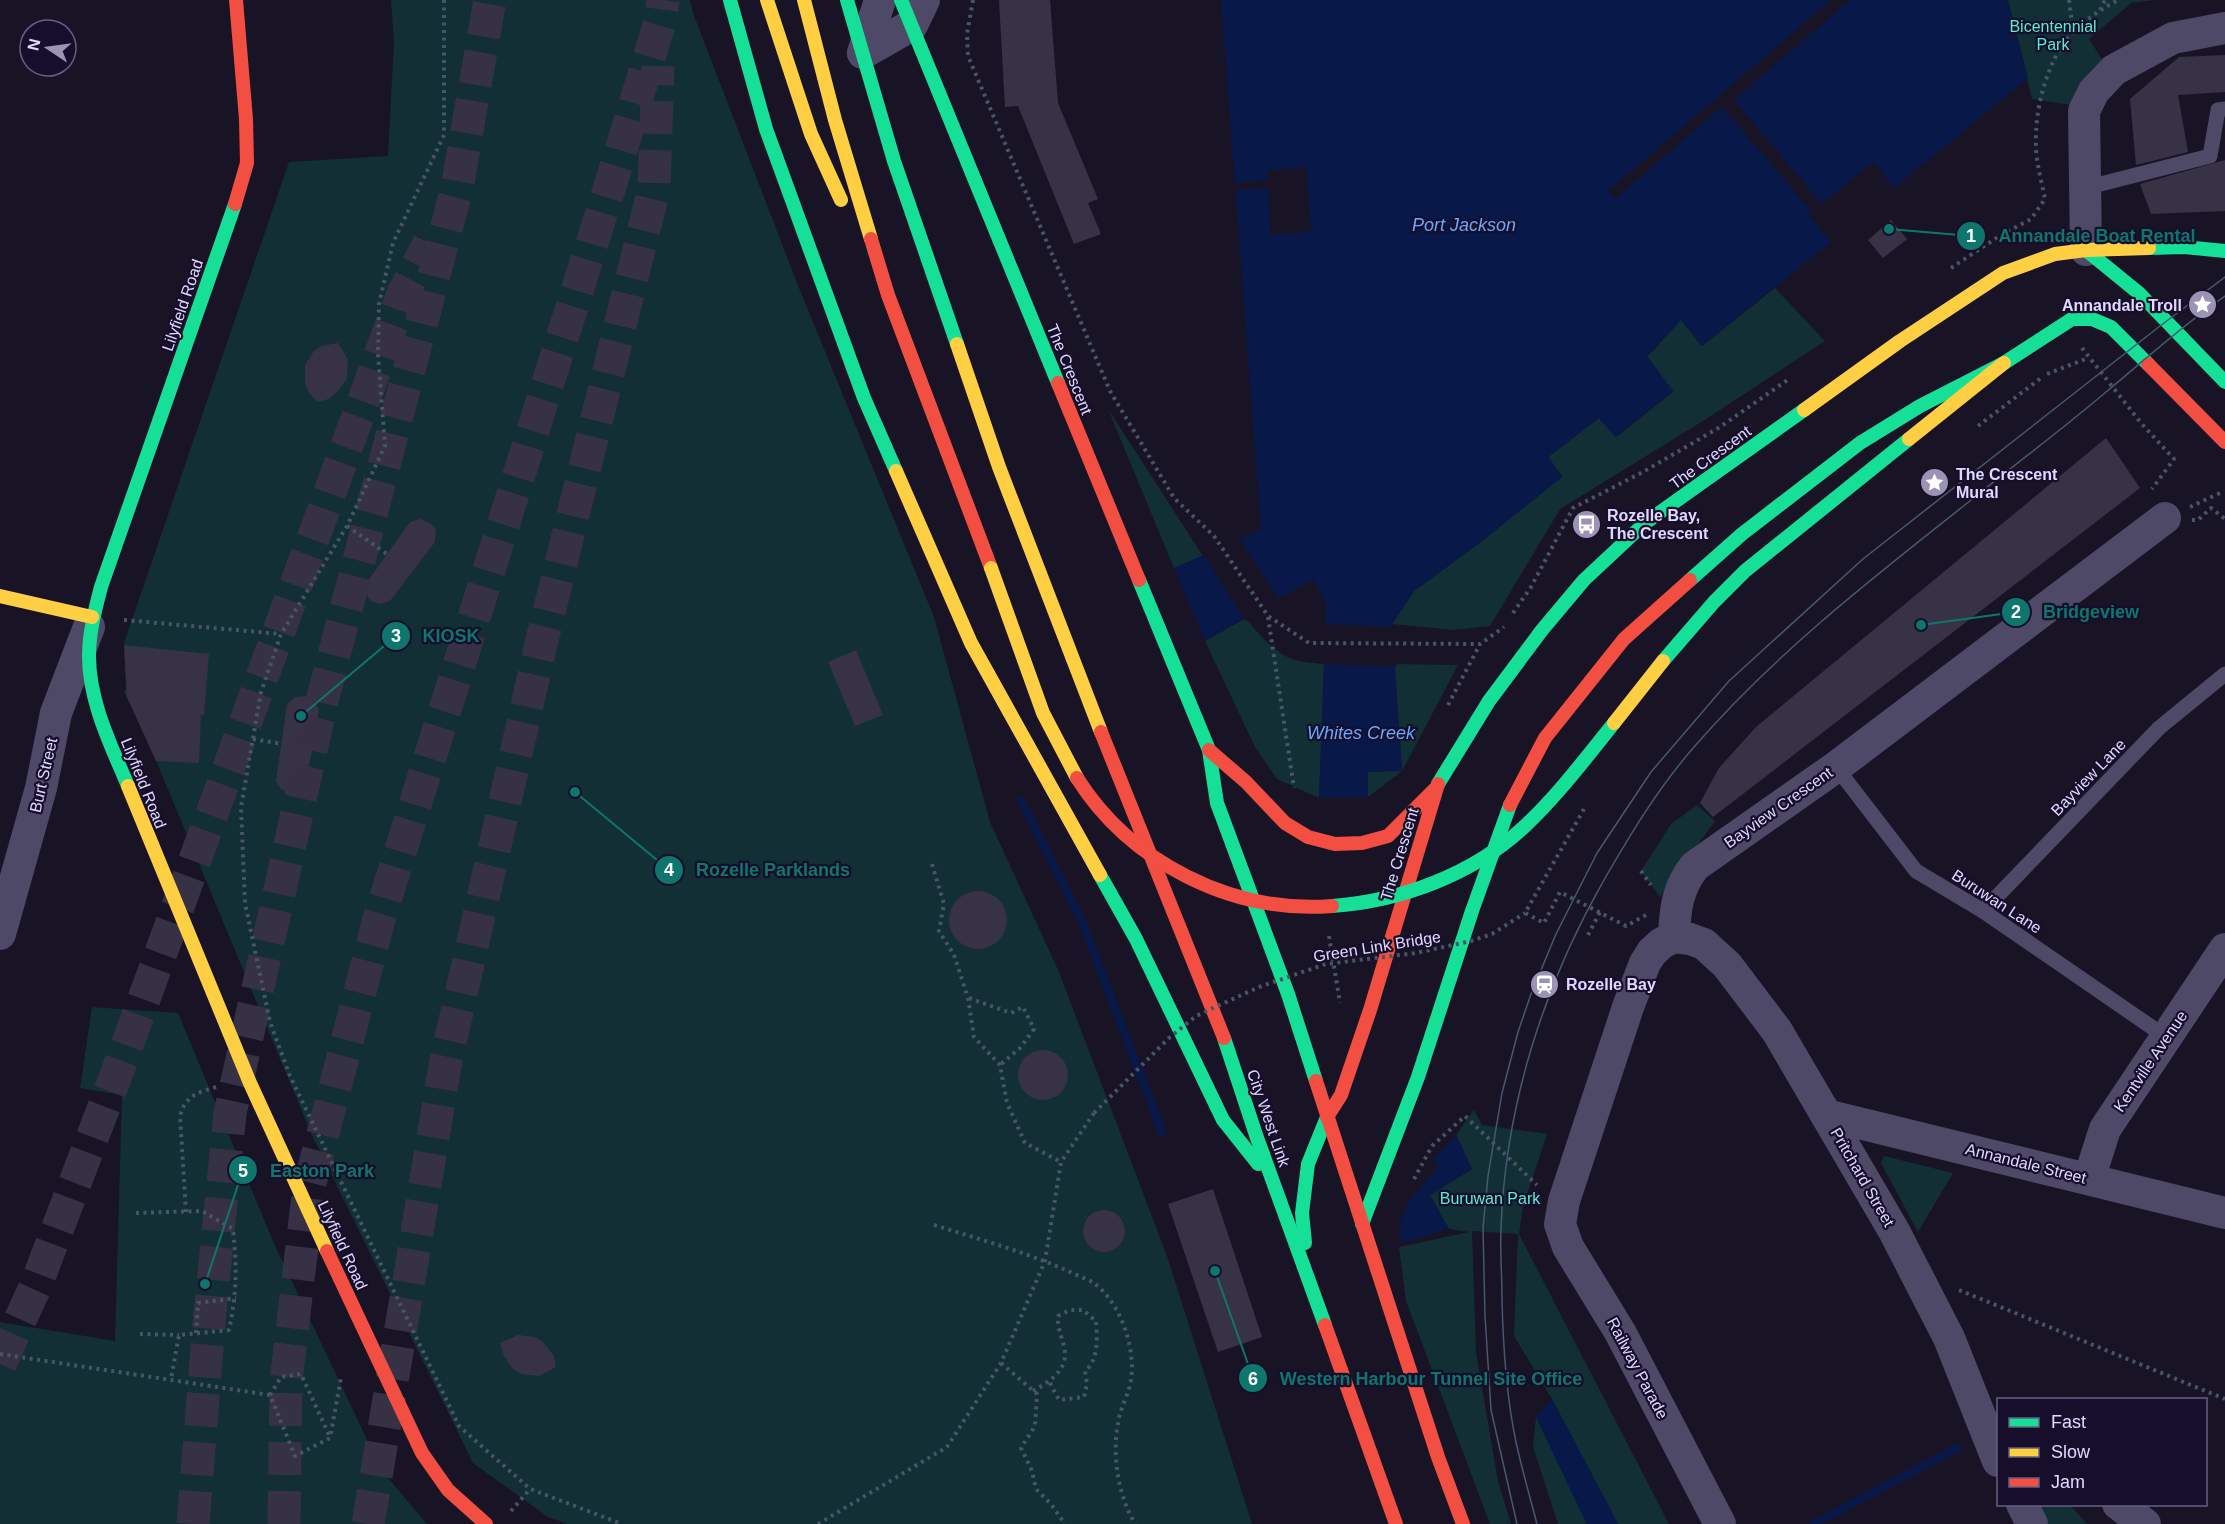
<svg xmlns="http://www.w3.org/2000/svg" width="2225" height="1524" font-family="Arial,sans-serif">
<rect width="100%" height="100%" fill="#191425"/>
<g fill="#112f34">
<polygon points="391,0 690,0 693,13 799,288 934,617 990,822 1059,972 1167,1256 1252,1524 568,1524 548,1517 473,1463 311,1133 147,739 124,692 126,688 124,643 289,162 388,156 394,41"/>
<polygon points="2008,0 2156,0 2131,3 2089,39 2103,61 2090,71 2071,105 2032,99"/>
<polygon points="1775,288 1825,341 1703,421 1560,509 1490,626 1454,630 1392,624 1414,591 1482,541 1562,476 1548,457 1599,418 1616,437 1673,392 1647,357 1681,320 1702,346"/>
<polygon points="1108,409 1203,556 1174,568"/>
<path d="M1246,618C1259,635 1275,654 1296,660C1305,663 1316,663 1325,664L1319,798L1277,779L1255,747L1205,641Z"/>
<polygon points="1394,664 1458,665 1402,771 1368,797 1368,772 1402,770"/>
<polygon points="1697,805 1715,821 1660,897 1641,871 1671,824"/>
<polygon points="92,1007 178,1013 275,1246 382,1471 427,1524 0,1524 0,1322 115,1341 122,1095 80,1088"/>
<polygon points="1474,1110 1482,1125 1547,1134 1523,1207 1519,1234 1669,1524 1618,1524 1552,1399 1514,1336 1518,1234 1472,1231 1476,1352 1498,1481 1511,1524 1490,1524 1406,1301 1399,1247 1469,1232 1449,1229 1430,1195 1472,1169 1456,1135"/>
<polygon points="1884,1156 1953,1173 1918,1232 1881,1163"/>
<polygon points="1536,1417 1587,1524 1558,1524 1533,1447"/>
<polygon points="2034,1505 2070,1505 2087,1524 2045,1524"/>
</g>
<g fill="#071849">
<polygon points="1221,0 2008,0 2028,78 1894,188 1873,162 1808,215 1831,242 1702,346 1681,320 1647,356 1673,391 1615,437 1599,418 1548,457 1562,477 1482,541 1414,591 1392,624 1402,771 1368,772 1368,797 1319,798 1326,603 1313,579 1205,641 1174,568 1261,530"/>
<path d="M1456,1135L1472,1169L1430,1195L1449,1229L1403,1243C1390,1214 1422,1187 1439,1165L1432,1161Z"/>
<polygon points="1552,1399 1618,1524 1587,1524 1536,1417"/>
</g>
<g fill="#191425">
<polygon points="1831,0 1850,0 1734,100 1821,203 1812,212 1722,107 1615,199 1608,191"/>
<polygon points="1306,167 1311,232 1271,235 1267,188 1235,190 1235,183 1268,180 1267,171"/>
<polygon points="1238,537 1280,601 1246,621 1202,552"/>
<polygon points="1323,624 1395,627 1396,667 1322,664"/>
</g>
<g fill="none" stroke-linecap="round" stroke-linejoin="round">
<g stroke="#071849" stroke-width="8">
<polyline points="1021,801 1082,921 1162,1132"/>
<polyline points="1814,1524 1957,1448"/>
</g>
</g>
<g fill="#383246">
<polygon points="999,0 1050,0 1058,103 1098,199 1088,203 1101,234 1074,244 1018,106 1005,107"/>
<polygon points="2225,55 2225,92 2178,95 2188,152 2136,165 2130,99 2179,57"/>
<polygon points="2225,160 2225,211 2151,214 2140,184"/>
<polygon points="1891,220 1907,239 1883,258 1868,240"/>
<polygon points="338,343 348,360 347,379 336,393 329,399 317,402 308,391 305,383 305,365 314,351 321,346"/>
<polygon points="2106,438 2140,488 1713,817 1700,803 1719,768 1756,727"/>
<polygon points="420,519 430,523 436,530 435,542 390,601 381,604 371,601 366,594 365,585 410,522"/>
<polygon points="124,645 209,654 204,715 201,715 199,763 156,761 127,697"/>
<polygon points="856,650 883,715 855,726 828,662"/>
<polygon points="305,696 315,700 319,711 306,784 298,791 288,792 281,789 276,781 287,704 295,697"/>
<circle cx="978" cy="920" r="29"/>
<circle cx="1043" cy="1075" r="25"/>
<polygon points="1213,1189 1262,1337 1218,1352 1168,1204"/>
<circle cx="1104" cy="1231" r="21"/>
<polygon points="518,1335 535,1337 543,1342 554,1356 556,1367 539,1376 521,1374 513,1369 504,1356 500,1343"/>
</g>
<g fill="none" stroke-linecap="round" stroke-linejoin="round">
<g stroke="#373146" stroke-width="33" stroke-dasharray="33 16" stroke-linecap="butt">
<polyline points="0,1364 36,1285 112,1086 402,296 429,243"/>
<polyline points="193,1524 209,1323 230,1113 323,697 457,188 490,0"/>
<polyline points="284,1524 286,1381 309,1187 379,919 611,183 660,22 663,0"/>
<polyline points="368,1524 446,1060 541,644 654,189 658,66"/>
</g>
<g stroke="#475567" stroke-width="4" stroke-dasharray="3 4.5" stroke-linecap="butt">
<polyline points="444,0 444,135 393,243 379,304 378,354 385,446 347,526 281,634 261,692 241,807 245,903 270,1022 290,1076 459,1426 530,1489 622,1524"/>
<polyline points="973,0 967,34 968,56 1110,391 1174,498 1214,536 1268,616 1309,643 1480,644 1504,627"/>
<polyline points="2069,0 2073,31"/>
<polyline points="2100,10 2105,0"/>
<path d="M1951,268L2001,235L2031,219L2045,199C2042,183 2037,166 2036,149C2034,111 2046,61 2073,32C2086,19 2102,9 2118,0"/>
<polyline points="2082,348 2141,423 2174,459 2152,489"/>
<polyline points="2047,374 2088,358"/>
<polyline points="1978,426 2041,378"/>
<polyline points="2190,507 2220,493"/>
<polyline points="2192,520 2198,520 2211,508 2225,519"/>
<polyline points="347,526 387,554"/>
<polyline points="1513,613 1531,587 1573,508 1643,472 1720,427 1789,379"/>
<polyline points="1268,617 1294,788"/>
<polyline points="124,620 281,634"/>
<polyline points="1448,705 1480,644"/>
<polyline points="253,739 282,744"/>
<polyline points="1584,809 1525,913 1544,923 1560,892 1626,926 1646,915"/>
<polyline points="932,864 944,904 939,931 954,955 968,998 974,1037 1000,1065 1007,1103 1025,1143 1061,1162"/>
<polyline points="1641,871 1651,885"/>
<polyline points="1588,935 1600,912"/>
<polyline points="1329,936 1340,1003"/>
<polyline points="969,998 1011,1013 1023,1007 1034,1029 1020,1048 1000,1065"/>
<polyline points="1414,1179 1432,1146 1465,1116 1537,1185"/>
<path d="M186,1212L180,1116C186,1094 198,1093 219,1086"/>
<path d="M136,1213L202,1211L233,1229C237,1269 237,1292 229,1330L179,1335L171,1379"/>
<path d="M934,1225C979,1239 1025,1252 1068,1271C1076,1275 1085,1278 1092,1282C1120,1300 1136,1348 1131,1380C1129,1394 1120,1408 1118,1423C1112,1457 1118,1494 1135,1524"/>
<polyline points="1959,1290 2225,1399"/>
<polyline points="196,1333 198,1303 236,1298"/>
<polyline points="140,1334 179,1335"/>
<polyline points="0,1354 270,1395 295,1456 330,1438 341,1378"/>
<polyline points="1001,1363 1037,1394 1035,1426 1021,1448 1032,1471 1036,1489 1051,1504 1065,1524"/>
<path d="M1033,1391C1047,1383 1066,1372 1065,1353C1064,1340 1057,1330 1058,1316L1070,1310H1083L1096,1321C1097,1338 1099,1360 1085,1371L1087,1384L1084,1397L1059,1400L1049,1381"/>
<polyline points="270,1395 281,1377 301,1374 330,1437"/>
<polyline points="511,1511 530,1489"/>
<polyline points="818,1524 947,1447 1001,1363 1045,1261 1061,1162 1094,1113"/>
</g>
<g stroke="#4d4966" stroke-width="15">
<polyline points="2085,188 2210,156 2218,110 2225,109"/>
<polyline points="1836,767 1916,871 1983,911 2166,1037"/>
<polyline points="1983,911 2159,728 2225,674"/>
</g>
<g stroke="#4d4966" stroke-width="32">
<polyline points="863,53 912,25 924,0"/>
<polyline points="863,53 880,0"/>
<polyline points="2086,250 2084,111 2094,91 2114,70 2173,38 2225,28"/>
<polyline points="0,934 41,788 56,713 89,627"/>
<path d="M1674,937C1675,910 1677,888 1695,866L1836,767L2165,518"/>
<polyline points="1826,1115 2225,1213"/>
<polyline points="2089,1179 2105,1129 2225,949"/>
<polyline points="2022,1504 2032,1524"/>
<polyline points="2118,1504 2145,1524"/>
<polyline points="1720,1524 1620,1332 1568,1247 1560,1224 1564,1201 1628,1007 1645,963 1652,952 1662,943 1674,937 1690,939 1704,944 1727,965 1777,1031 1894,1231 1949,1338 1998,1461"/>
</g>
<g stroke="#16e098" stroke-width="14">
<polyline points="730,0 766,129 864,398 896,471"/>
<polyline points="847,0 894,161 957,344"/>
<polyline points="901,0 1058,383"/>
<polyline points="2149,248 2184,247 2225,251"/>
<polyline points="2086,250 2140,294 2225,382"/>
<polyline points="1139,580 1209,750 1217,803 1288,994 1316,1081"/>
<polyline points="1690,580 1742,534 1860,443 1920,406 2004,363 2072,319 2092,319 2111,327 2148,364"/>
<polyline points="1663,661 1714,602 1745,571 1909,439"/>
<polyline points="1438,784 1489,701 1542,630 1584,580 1645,523 1804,410"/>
<path d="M128,786C111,745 89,702 89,656C89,633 95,610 101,587L235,204"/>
<polyline points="1100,875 1136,939 1223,1120 1258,1164"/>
<polyline points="1224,1038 1256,1135 1325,1325"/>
<polyline points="1362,1224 1418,1077 1472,911 1510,805"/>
<polyline points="1305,1243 1302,1213 1308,1164 1327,1117"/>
</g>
<g stroke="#ffcf43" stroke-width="14">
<polyline points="767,0 811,134 841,200"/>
<polyline points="804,0 835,120 871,239"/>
<polyline points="957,344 999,467 1101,732"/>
<polyline points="1804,410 1900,341 2003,273 2055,254 2086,250 2149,248"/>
<polyline points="1909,439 2004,363"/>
<polyline points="896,471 971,643 1100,875"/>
<polyline points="0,596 92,617"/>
<polyline points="128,786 250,1083 327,1251"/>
</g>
<g stroke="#f24e42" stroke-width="14">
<polyline points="235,204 247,163 246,119 236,0"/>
<polyline points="871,239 888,295 991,568"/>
<polyline points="2148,364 2225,442"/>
<polyline points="1058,383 1139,580"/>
<polyline points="1101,732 1224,1038"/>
<polyline points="1209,750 1246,782 1285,823 1308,837 1335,844 1362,843 1388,836 1435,789"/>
<polyline points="1510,805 1545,738 1624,639 1690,580"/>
<polyline points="1316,1081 1438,1457 1463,1524"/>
<polyline points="1327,1117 1341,1095 1370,1010 1438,784"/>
<polyline points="327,1251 422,1453 448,1490 486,1524"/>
<polyline points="1325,1325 1396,1524"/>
</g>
<g stroke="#475870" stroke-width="1.5">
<polyline points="1517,1524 1491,1410 1485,1316 1483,1228 1488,1176 1502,1093 1518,1032 1531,994 1556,934 1597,853 1651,772 1729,681 1863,559 2160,326 2225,277"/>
<path d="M1537,1524C1530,1497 1522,1470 1516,1442C1506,1395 1503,1346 1502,1298C1502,1275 1500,1252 1501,1229C1505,1106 1544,985 1604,880C1631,833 1659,787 1694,747C1778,650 1880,572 1980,493C2022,459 2065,427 2106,392C2145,360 2182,325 2225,296"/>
</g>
<polyline stroke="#475567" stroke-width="4" stroke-dasharray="3 4.5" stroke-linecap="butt" points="1094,1113 1169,1038 1196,1016 1259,987 1326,964 1416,953 1471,941 1492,934 1525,913"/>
<path stroke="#16e098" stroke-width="14" d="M1332,906C1401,901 1472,875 1524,827C1557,796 1586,758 1614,723"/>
<g stroke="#ffcf43" stroke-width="14">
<polyline points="991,568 1043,713 1077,778"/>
<polyline points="1614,723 1663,661"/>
</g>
<path stroke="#f24e42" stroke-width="14" d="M1077,778C1130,862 1232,914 1332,906"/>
</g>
<defs>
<symbol id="sight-disc" viewBox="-11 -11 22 22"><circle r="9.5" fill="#9a93b3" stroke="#160e2b"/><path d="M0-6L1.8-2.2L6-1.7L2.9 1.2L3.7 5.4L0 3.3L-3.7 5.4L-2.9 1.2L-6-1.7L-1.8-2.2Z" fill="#fff"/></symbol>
<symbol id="bus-disc" viewBox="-11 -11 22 22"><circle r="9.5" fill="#9a93b3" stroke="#160e2b"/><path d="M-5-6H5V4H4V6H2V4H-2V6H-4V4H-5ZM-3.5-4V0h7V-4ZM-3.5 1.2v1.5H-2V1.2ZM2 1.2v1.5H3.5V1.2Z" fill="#fff"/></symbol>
<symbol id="station-disc" viewBox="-11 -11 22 22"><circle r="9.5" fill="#9a93b3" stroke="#160e2b"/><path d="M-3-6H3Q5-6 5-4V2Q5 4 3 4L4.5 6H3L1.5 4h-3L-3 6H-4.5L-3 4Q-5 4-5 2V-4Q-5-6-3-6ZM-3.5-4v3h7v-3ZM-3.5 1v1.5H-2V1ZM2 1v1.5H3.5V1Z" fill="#fff"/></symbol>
</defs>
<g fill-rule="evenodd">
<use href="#sight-disc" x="2186" y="288" width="33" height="33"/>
<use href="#sight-disc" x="1918" y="466" width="33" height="33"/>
<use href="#bus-disc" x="1570" y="508" width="33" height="33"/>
<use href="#station-disc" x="1528" y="968" width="33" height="33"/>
</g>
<g text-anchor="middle" stroke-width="4.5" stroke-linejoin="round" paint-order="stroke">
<g font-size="16" fill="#58ebd5" stroke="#160e2b">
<text x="2053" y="32">Bicentennial<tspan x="2053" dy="18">Park</tspan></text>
<text x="1490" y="1204">Buruwan Park</text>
</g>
<g font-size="16" fill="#e0d8ff" stroke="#160e2b">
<text transform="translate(182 305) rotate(-71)" y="6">Lilyfield Road</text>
<text transform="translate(1070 369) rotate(68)" y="6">The Crescent</text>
<text transform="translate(1710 457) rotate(-36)" y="6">The Crescent</text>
<text transform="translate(43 775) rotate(-77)" y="6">Burt Street</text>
<text transform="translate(2088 777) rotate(-46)" y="6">Bayview Lane</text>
<text transform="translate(144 783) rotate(68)" y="6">Lilyfield Road</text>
<text transform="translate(1778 807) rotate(-35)" y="6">Bayview Crescent</text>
<text transform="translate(1399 854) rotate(-73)" y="6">The Crescent</text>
<text transform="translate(1997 901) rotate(33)" y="6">Buruwan Lane</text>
<text transform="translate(1377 946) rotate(-9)" y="6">Green Link Bridge</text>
<text transform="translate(2150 1061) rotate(-56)" y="6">Kentville Avenue</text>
<text transform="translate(1269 1118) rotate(71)" y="6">City West Link</text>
<text transform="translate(2026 1163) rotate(14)" y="6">Annandale Street</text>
<text transform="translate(1863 1177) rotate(60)" y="6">Pritchard Street</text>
<text transform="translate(343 1245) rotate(65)" y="6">Lilyfield Road</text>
<text transform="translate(1638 1368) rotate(62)" y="6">Railway Parade</text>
</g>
<g font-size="16" font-weight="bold" fill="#e0d8ff" stroke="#160e2b" text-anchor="start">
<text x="2182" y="311" text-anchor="end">Annandale Troll</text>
<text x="1956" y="480">The Crescent<tspan x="1956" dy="18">Mural</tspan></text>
<text x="1607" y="521">Rozelle Bay,<tspan x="1607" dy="18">The Crescent</tspan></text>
<text x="1566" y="990">Rozelle Bay</text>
</g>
<g font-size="18" font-style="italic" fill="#66a9ff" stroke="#160e2b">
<text x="1464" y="231">Port Jackson</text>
<text x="1361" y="739">Whites Creek</text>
</g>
</g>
<path fill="none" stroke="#0f766e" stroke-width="2" d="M1889 229L1971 236M1921 625L2016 612M301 716L396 636M575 792L669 870M205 1284L243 1170M1215 1271L1253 1378"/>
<g fill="#0f766e" stroke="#160e2b" stroke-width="2">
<circle cx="1889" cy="229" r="6"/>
<circle cx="1921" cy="625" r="6"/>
<circle cx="301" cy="716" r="6"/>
<circle cx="575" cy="792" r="6"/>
<circle cx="205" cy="1284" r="6"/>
<circle cx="1215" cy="1271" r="6"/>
<circle cx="1971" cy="236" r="15"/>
<circle cx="2016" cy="612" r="15"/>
<circle cx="396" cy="636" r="15"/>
<circle cx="669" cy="870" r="15"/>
<circle cx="243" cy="1170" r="15"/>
<circle cx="1253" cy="1378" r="15"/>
</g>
<g font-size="18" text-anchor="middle" font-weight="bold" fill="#fff">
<text x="1971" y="242">1</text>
<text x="2016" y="618">2</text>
<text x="396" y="642">3</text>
<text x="669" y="876">4</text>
<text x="243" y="1177">5</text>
<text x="1253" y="1385">6</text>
</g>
<g font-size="18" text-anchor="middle" font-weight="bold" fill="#0f766e" stroke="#160e2b" stroke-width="4.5" stroke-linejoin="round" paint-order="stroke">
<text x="2097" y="242">Annandale Boat Rental</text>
<text x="2091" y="618">Bridgeview</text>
<text x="451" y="642">KIOSK</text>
<text x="773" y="876">Rozelle Parklands</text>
<text x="322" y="1177">Easton Park</text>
<text x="1431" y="1385">Western Harbour Tunnel Site Office</text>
</g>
<rect x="1997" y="1398" width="210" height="108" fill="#160e2b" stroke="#675f80" stroke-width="1.5"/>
<rect x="2009" y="1418" width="30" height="9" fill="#16e098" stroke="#675f80" stroke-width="1.5"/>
<text x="2051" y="1428" font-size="18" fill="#e0d8ff">Fast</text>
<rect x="2009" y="1448" width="30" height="9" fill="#ffcf43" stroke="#675f80" stroke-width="1.5"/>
<text x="2051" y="1458" font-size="18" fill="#e0d8ff">Slow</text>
<rect x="2009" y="1478" width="30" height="9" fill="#f24e42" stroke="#675f80" stroke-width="1.5"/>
<text x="2051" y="1488" font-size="18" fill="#e0d8ff">Jam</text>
<g transform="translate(48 48) rotate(283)"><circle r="28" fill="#160e2b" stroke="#675f80" stroke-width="1.5"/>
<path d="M0-4.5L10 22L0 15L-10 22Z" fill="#9a93b3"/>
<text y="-9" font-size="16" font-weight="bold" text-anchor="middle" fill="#e0d8ff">N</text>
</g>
</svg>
